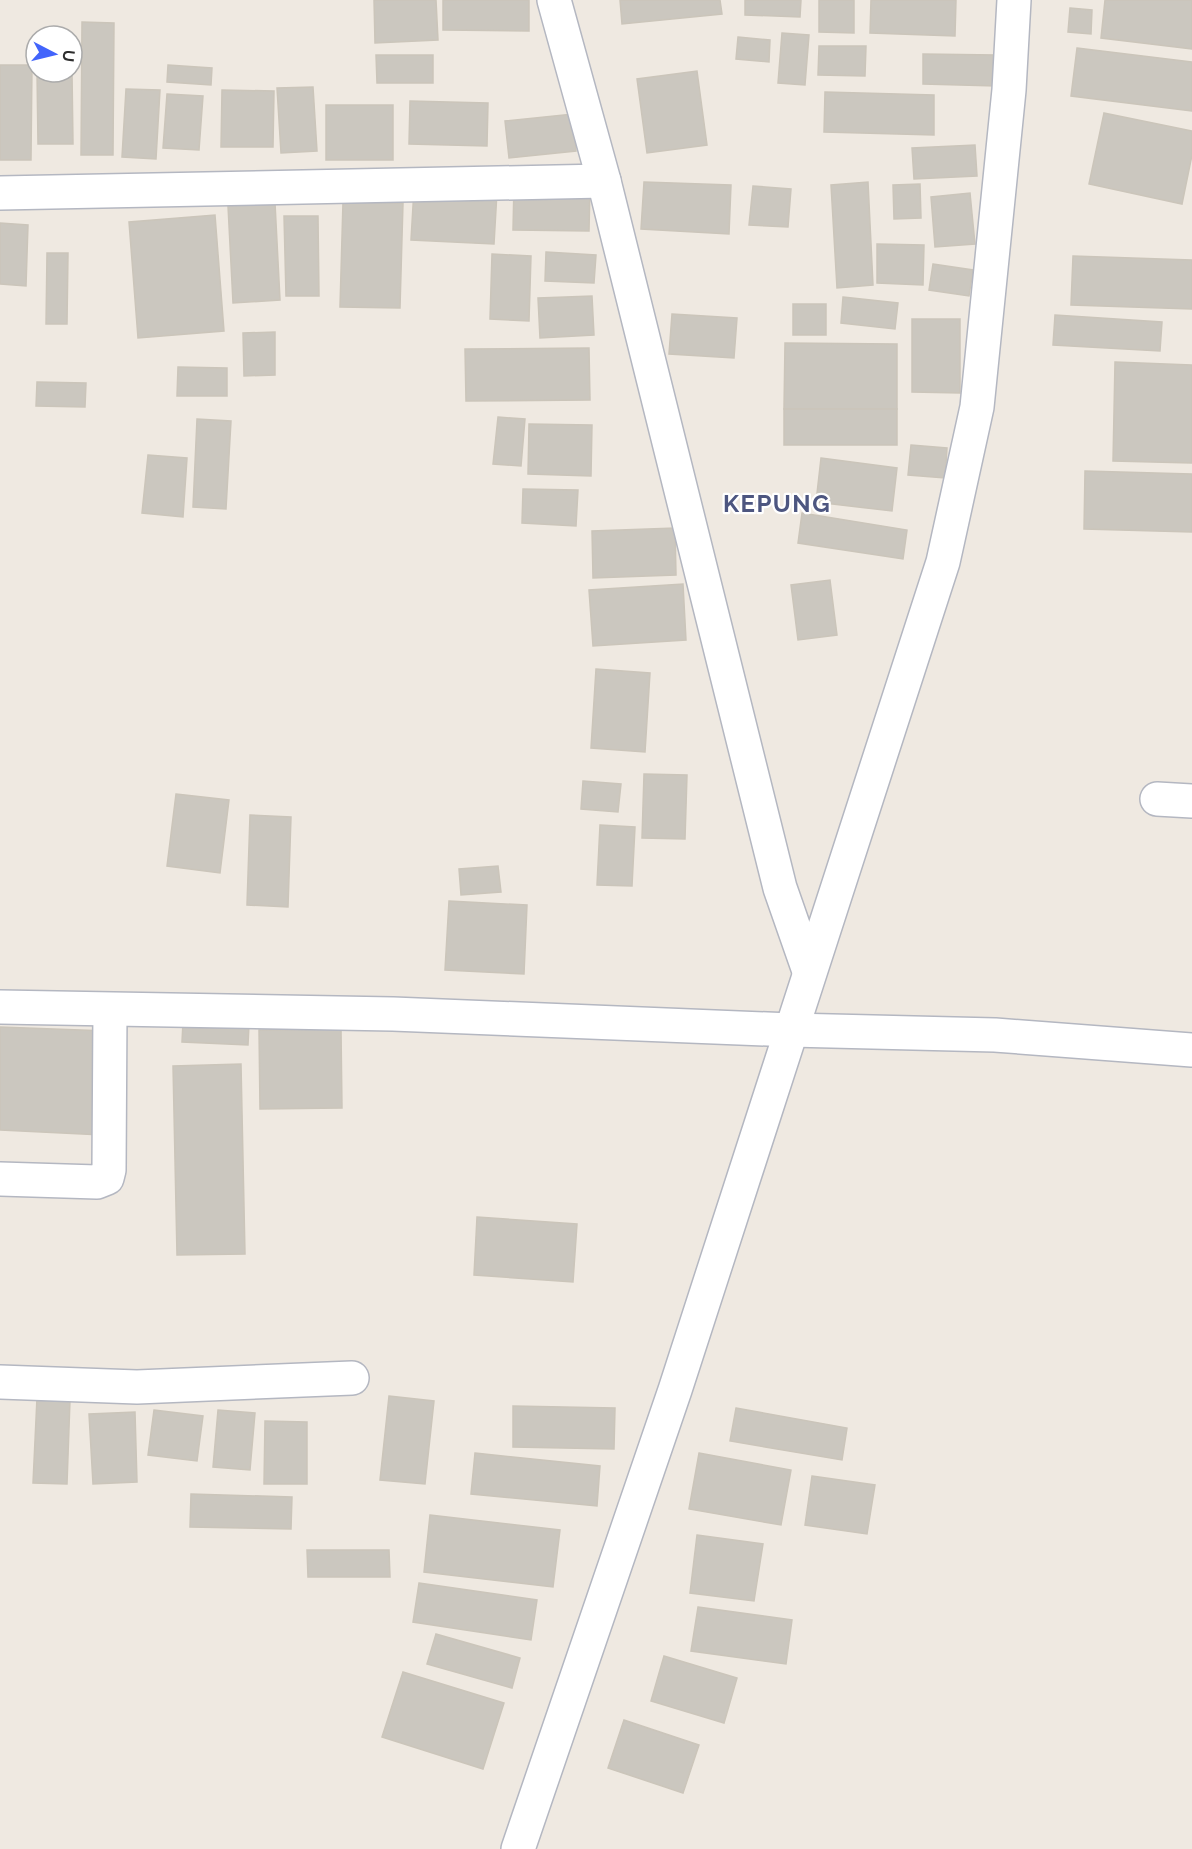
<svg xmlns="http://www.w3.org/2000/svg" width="1192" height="1849" font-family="Raleway,sans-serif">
<rect width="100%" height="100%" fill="#efe9e1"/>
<g fill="#cbc7bf" stroke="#cbc5ba" stroke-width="1.5">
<polygon points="374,0 436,0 438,40 375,43"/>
<polygon points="443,0 529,0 529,31 443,30"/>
<polygon points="620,0 720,0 722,14 622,24"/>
<polygon points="745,0 801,0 800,17 745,15"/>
<polygon points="819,0 854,0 854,33 819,32"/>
<polygon points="871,0 956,0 955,36 870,33"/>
<polygon points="1105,0 1192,0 1192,49 1101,38"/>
<polygon points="1070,8 1092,10 1091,34 1068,32"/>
<polygon points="82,22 114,23 113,155 81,155"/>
<polygon points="782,33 809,35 805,85 778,83"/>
<polygon points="738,37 770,40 769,62 736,59"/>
<polygon points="819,46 866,46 865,76 818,75"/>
<polygon points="1077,48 1192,62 1192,111 1071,96"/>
<polygon points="923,54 996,55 996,86 923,84"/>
<polygon points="376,55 433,55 433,83 377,83"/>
<polygon points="0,65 32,65 31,160 0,160"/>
<polygon points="168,65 212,68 211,85 167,82"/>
<polygon points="697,71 707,145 647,153 637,79"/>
<polygon points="37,72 72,72 73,144 38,144"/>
<polygon points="313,87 317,151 281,153 277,88"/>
<polygon points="126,89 160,90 156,159 122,157"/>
<polygon points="222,90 274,91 273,147 221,147"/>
<polygon points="825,92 934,95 934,135 824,132"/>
<polygon points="167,94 203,96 199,150 163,148"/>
<polygon points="410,101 488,103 487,146 409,144"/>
<rect x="326" y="105" width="67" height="55"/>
<polygon points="1104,113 1192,131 1192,155 1182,204 1089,184"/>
<polygon points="573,114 576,151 509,158 505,121"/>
<polygon points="975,145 977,176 914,179 912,148"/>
<polygon points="644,182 731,185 729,234 641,229"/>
<polygon points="868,182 873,285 837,288 831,185"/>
<polygon points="920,184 921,218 894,219 893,185"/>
<polygon points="514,185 590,187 589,231 513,230"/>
<polygon points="753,186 791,189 788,227 749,225"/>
<polygon points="414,189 497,192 494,244 411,240"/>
<polygon points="970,193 975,244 935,247 931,197"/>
<polygon points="343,202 403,203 400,308 340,307"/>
<polygon points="275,203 280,300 233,303 228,206"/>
<polygon points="215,215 224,331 138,338 129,222"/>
<polygon points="284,216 318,216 319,296 286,296"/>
<polygon points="0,223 28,225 26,286 0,284"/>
<polygon points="877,244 924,245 923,285 877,283"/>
<polygon points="546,252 596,255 594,283 545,281"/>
<polygon points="47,253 68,253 67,324 46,324"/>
<polygon points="492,254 531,256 529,321 490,319"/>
<polygon points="1073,256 1192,260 1192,309 1071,305"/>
<polygon points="933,264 973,270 969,296 929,290"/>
<polygon points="592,296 594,335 540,338 538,298"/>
<polygon points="843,297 898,303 895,329 841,323"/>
<rect x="793" y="304" width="33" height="31"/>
<polygon points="672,314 737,318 734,358 669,354"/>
<polygon points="1055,315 1162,322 1160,351 1053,345"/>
<polygon points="912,319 960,319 960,393 912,392"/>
<polygon points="275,332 275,375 244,376 243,333"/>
<polygon points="785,343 897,344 897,409 784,409"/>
<polygon points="589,348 590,400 466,401 465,349"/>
<polygon points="1115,362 1192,365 1192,463 1113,461"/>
<polygon points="178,367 227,368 227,396 177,396"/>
<polygon points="37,382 86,383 85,407 36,406"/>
<rect x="784" y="409" width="113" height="36"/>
<polygon points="498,417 525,419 521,466 493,464"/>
<polygon points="197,419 231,421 226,509 193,507"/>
<polygon points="529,424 592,425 591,476 528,474"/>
<polygon points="911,445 947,448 945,478 908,475"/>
<polygon points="148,455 187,458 183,517 142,513"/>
<polygon points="821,458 897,468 892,511 816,502"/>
<polygon points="1085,471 1192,474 1192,532 1084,529"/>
<polygon points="523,489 578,490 576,526 522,523"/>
<polygon points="802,513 907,530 903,559 798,543"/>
<polygon points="675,528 676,575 593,578 592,531"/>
<polygon points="830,580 837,635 798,640 791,585"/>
<polygon points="683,584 686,640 593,646 589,590"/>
<polygon points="596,669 650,673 645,752 591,748"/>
<polygon points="644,774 687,775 685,839 642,838"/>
<polygon points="583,781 621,784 618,812 581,809"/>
<polygon points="176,794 229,800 220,873 167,866"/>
<polygon points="250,815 291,817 288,907 247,905"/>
<polygon points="600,825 635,827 632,886 597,885"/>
<polygon points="498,866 501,892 461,895 459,869"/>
<polygon points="449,901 527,905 524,974 445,970"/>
<polygon points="183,1022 249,1024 248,1045 182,1042"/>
<polygon points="0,1027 107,1031 102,1135 0,1130"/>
<polygon points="341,1029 342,1108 260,1109 259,1030"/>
<polygon points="241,1064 245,1254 177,1255 173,1066"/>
<polygon points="477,1217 577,1224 573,1282 474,1275"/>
<polygon points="389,1396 434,1401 425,1484 380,1480"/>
<polygon points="37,1398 70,1400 67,1484 33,1483"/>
<polygon points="513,1406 615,1408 614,1449 513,1447"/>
<polygon points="736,1408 847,1428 842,1460 730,1441"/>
<polygon points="154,1410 203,1416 197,1461 148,1455"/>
<polygon points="218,1410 255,1413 250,1470 213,1467"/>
<polygon points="135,1412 137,1482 93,1484 89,1414"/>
<polygon points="265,1421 307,1422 307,1484 264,1484"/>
<polygon points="475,1453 600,1466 597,1506 471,1494"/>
<polygon points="699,1453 791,1470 781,1525 689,1509"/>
<polygon points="812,1476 875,1485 867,1534 805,1525"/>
<polygon points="191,1494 292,1497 291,1529 190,1527"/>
<polygon points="430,1515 560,1530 553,1587 424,1572"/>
<polygon points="697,1535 763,1544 754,1601 690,1593"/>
<polygon points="307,1550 389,1550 390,1577 308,1577"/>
<polygon points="419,1583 537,1600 531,1640 413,1622"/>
<polygon points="698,1607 792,1620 786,1664 691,1651"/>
<polygon points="436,1634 520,1658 512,1688 427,1664"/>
<polygon points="664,1656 737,1678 724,1723 651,1701"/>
<polygon points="403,1672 504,1703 483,1769 382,1737"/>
<polygon points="624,1720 699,1745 683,1793 608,1768"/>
</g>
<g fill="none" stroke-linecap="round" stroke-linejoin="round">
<defs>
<g id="street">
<polyline points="554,0 604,181 780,888 809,971"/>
<polyline points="0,193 604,181"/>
<polyline points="1157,799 1192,801"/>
<polyline points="0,1007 393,1014 791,1030 995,1035 1192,1050"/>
<polyline points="0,1179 97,1182 107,1178 109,1170 110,1010"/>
<polyline points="0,1382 137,1387 352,1378"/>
</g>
<polyline id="secondary" points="518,1849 675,1390 943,562 977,407 1009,90 1014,0"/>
</defs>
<use href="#street" stroke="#b4b7c1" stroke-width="36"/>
<use href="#secondary" stroke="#b4b7c1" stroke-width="36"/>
<use href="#street" stroke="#fff" stroke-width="33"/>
<use href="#secondary" stroke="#fff" stroke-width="33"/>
</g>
<g text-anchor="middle" stroke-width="4.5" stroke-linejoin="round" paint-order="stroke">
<g font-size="24" font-weight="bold" letter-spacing="1.5" fill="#4d5680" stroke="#fff">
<text x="777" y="512">KEPUNG</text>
</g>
</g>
<g transform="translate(54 54) rotate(97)"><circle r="28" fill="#ffffff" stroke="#ababab" stroke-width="1.5"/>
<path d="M0-4.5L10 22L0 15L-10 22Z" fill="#4264fb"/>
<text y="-9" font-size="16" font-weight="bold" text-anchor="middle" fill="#2e2e2e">U</text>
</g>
</svg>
